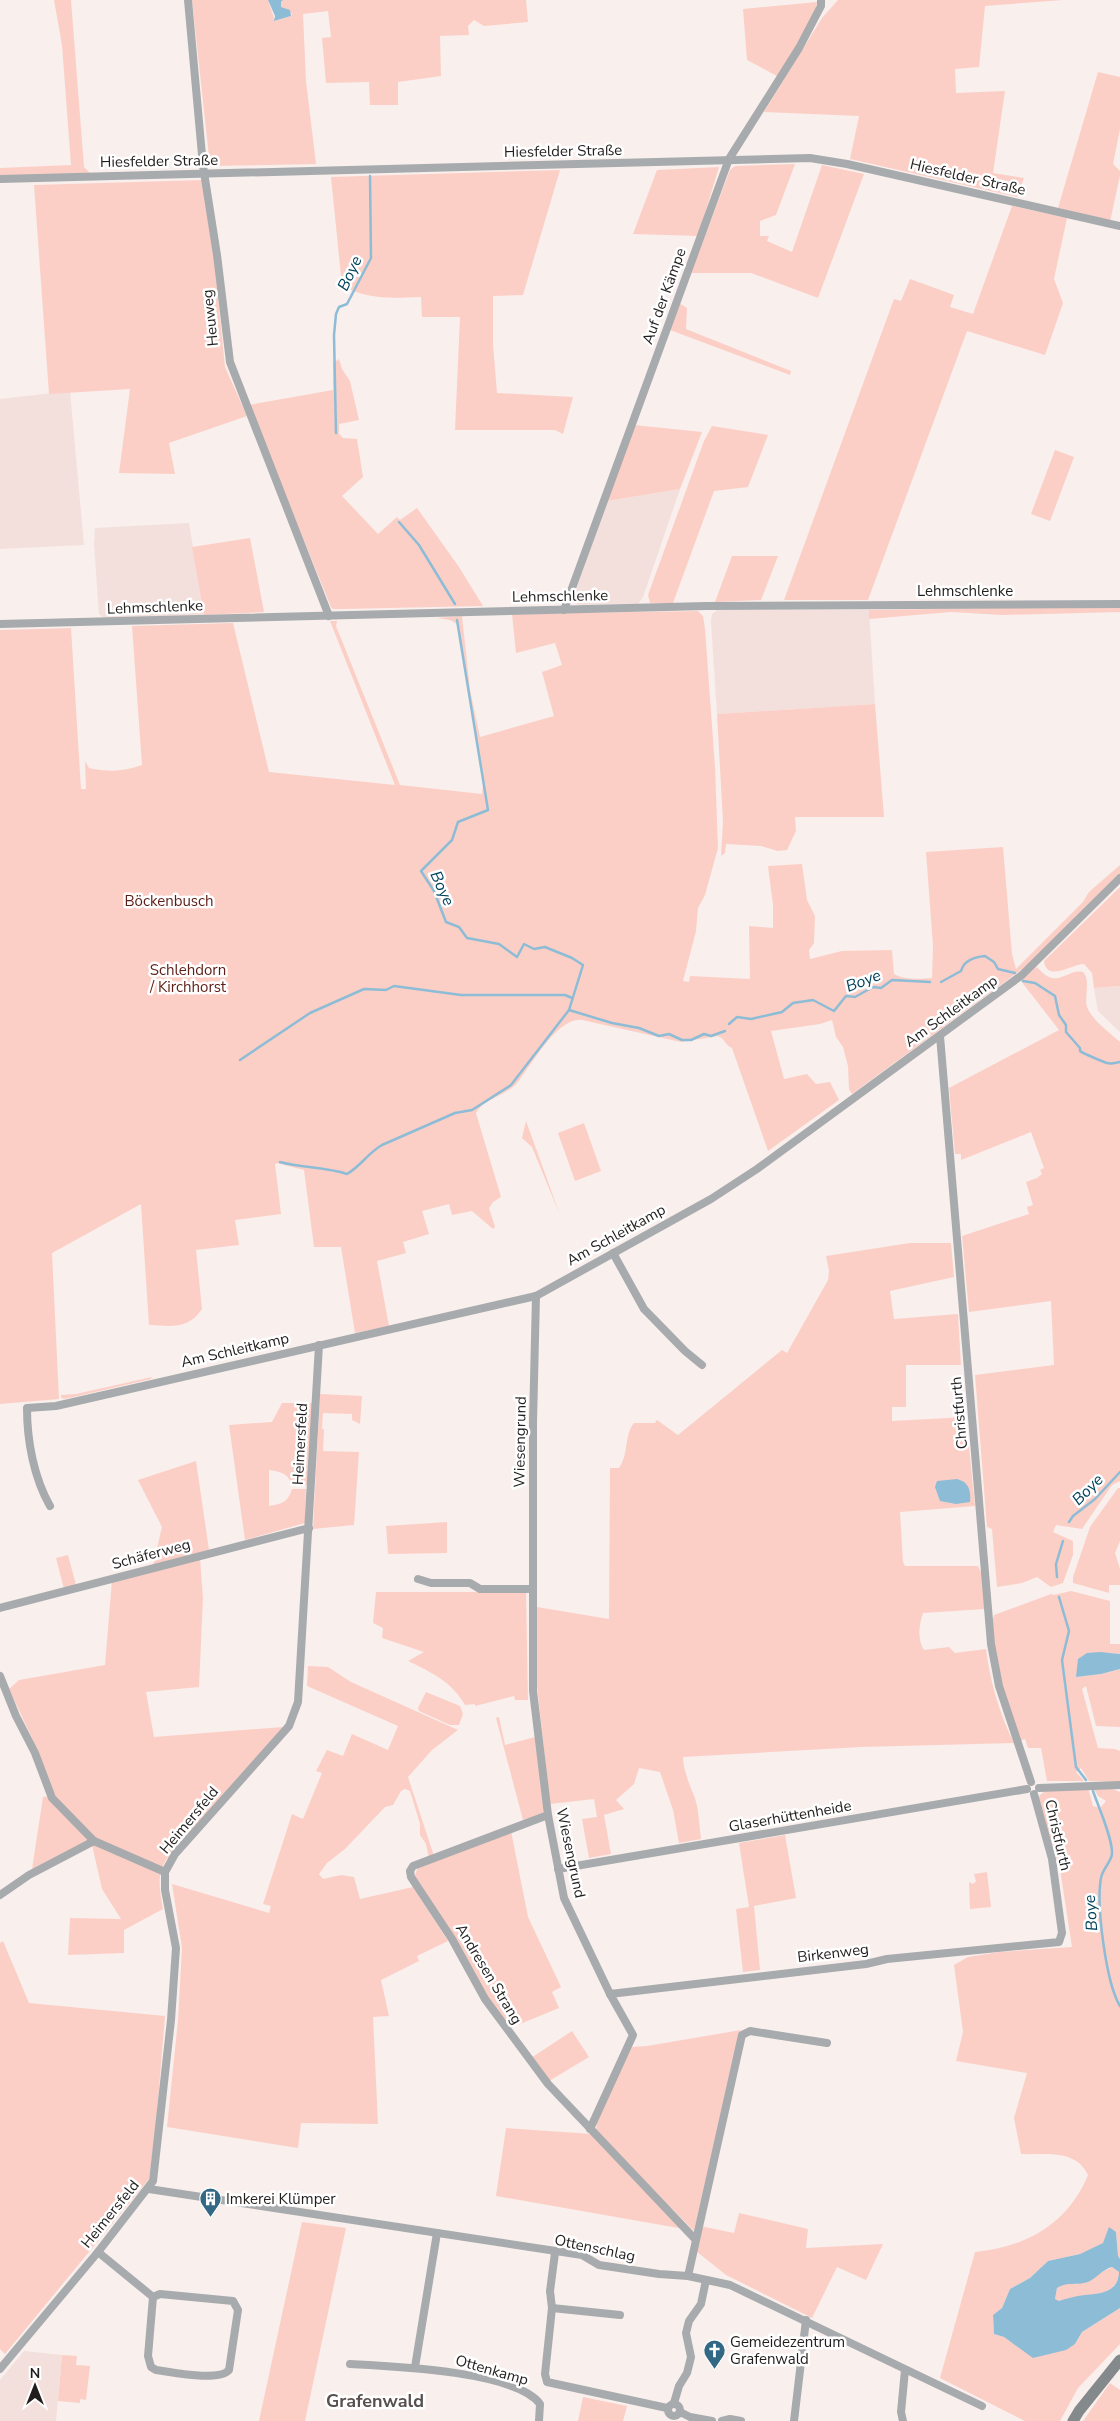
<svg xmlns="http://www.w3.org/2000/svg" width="1120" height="2421" font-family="'Nunito Sans',sans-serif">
<rect width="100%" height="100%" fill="#f9efed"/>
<g fill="#f3e0dd">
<polygon points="70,391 84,545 0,549 0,399"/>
<polygon points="680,489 643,597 638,604 578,605 575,603 573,598 607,501"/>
<polygon points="189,523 204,615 113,619 104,618 99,614 94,544 95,528"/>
<polygon points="717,610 869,610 875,704 717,714 711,621 712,614"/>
<polygon points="1120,986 1120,1032 1098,1011 1094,988"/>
<polygon points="24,2351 62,2355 56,2421 0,2421 0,2380"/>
</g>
<g fill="#fccfc6">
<polygon points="54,0 71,0 84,167 90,173 0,176 0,168 71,165 62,45"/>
<polygon points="192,0 268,0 275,21 291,16 292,14 281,7 280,4 283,0 526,0 528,22 484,26 474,20 468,26 469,35 440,36 441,76 398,82 398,105 370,105 369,82 326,83 322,38 331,37 328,11 303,14 306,81 316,164 210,166"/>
<polygon points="838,0 1063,0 985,6 979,67 955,69 956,93 1005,91 993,173 1024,178 1017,197 850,159 859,116 764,112 822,18"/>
<path d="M817,2C816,24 789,57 777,76L747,60L743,9Z"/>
<polygon points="1098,72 1120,77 1120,129 1113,164 1120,171 1120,175 1110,222 1058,208"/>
<polygon points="795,164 776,215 760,221 760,236 769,236 767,241 792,252 822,165 864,174 818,298 751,273 691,273 730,170 735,166"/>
<polygon points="719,167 698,236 633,234 657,170"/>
<path d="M560,170L523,295L493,296V344L497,393L573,397L563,434L555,430H455L460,317H422L421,297C390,298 371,300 342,286L331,177Z"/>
<polygon points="203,180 211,227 225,367 247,416 169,443 175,474 119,473 130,389 49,394 34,185"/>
<polygon points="1012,206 1067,218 1054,279 1063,303 1045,355 967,331 868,600 784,600 894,299 901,301 910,279 954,295 950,307 973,314"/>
<polygon points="679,303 687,308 686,329 791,371 790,375 670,330"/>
<polygon points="339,359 342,369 350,381 359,420 339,424 339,434 343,438 357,439 363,477 342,496 378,534 397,517 400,520 417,508 459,567 483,606 342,609 333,609 331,607 249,405 333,390 333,363"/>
<polygon points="634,425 702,432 680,489 607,501"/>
<polygon points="712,426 768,435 748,487 714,491 673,603 650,603 648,595 704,441"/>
<polygon points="1055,450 1074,457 1050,521 1031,514"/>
<polygon points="250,538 264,612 204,615 192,547"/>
<polygon points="732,556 778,556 761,600 715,602"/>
<polygon points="1120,606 1120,612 1002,615 951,612 869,619 869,610"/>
<path d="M698,611L703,616L705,629L715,767L718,848L705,895L698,908L696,931L683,981L689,982L690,976L750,979L749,926L773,928V905L768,866L802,864L807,900L815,916L814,943L809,950L810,959L842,951L892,950L894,974C904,980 921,979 932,978L933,946L926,852L1003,847L1012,954L1016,969L1083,902L1089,892L1120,865V873L1028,965L852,1094L849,1089L848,1066L843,1047L836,1037L832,1020L820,1024L771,1031L784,1079L807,1074L816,1084L830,1082L839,1100L768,1151L732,1048C726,1046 725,1039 718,1036L681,1042L582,1020C557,1017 531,1066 517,1083C506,1096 484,1098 476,1113L501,1197L493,1202L489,1208L495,1227L493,1229L472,1211L452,1215L449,1204L422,1211L429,1234L403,1242L406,1253L377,1261L389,1326L355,1333L341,1247H314L304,1170L277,1163L275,1164L281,1214L235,1220L239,1245L196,1250L202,1309C188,1330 171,1326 149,1325L141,1204L52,1253L59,1399L0,1404V630L71,628L81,789H86L85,761L89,768C108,772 123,772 142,765L132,626L233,623L269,772L395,785L330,621H337L336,626L400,785L482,794L483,783L457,624L450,620L437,618L462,616L470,690L480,737L554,716L542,672L562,665L555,643L516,653L512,614Z"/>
<polygon points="875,704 884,817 795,817 796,831 787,850 778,851 761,846 726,844 725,853 721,856 723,822 717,714"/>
<path d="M1120,887V986L1094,988L1092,973L1084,964C1071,964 1047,983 1044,961Z"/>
<path d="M1036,967C1041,970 1045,977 1052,978C1063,980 1072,969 1083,972C1091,980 1084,996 1087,1007C1092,1020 1110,1033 1120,1042V1481L1112,1485L1082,1529L1056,1525L1053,1532L1073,1541V1555L1063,1583L1051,1587L1037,1577L1022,1583L997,1587L992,1529L987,1527L975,1375L1054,1365L1051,1301L969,1312L962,1236L1029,1214L1027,1207L1033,1205L1026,1182L1037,1178L1042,1174L1040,1170L1044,1168L1031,1132L961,1160V1154H955L949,1088L1059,1030L1021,981Z"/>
<polygon points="526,1121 560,1215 532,1147 522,1138"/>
<polygon points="584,1123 601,1171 575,1181 558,1133"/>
<path d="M910,1243H951L954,1277L890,1291L894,1319L958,1314L961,1365H906V1407H892V1421L966,1417L975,1506L900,1512L903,1562L905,1566H978L983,1577L985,1609L923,1613C919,1625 917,1639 924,1650L949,1647L955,1653L986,1649C990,1681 999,1713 1014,1743L861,1747L683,1757C683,1768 689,1784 693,1793C699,1806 699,1825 701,1839L679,1843L673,1810L660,1772L639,1768L634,1784L616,1800L624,1809L604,1815L611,1854L589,1858L582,1819L597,1817L594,1799L550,1804L537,1686V1607L609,1619L610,1468H619C629,1454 624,1435 634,1423H655L657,1420L678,1435L782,1350L787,1353L828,1280L829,1271L826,1256Z"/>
<polygon points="152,1377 151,1379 74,1397 63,1399 61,1397 61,1395 76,1394"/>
<polygon points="320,1394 362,1396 360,1424 352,1420 352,1414 323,1413 322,1429 324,1429 323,1451 359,1452 354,1525 313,1529"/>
<path d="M282,1403H313L308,1484L305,1486L292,1485C288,1473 281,1472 269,1470V1506C282,1504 288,1502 292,1489H306L305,1523L245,1540L229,1425L272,1422Z"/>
<polygon points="196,1461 209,1550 153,1565 162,1527 138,1480"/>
<polygon points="1118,1488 1120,1488 1120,1541 1115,1553 1120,1569 1120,1585 1109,1585 1109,1593 1073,1583 1073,1577 1090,1527"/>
<polygon points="447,1522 447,1553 388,1554 386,1526"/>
<polygon points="68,1555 76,1585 64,1589 56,1558"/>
<path d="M200,1558L203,1598L199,1687L146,1692L154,1737L283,1727L166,1860C156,1876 160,1891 163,1909L124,1930V1953L68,1955L70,1918L121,1919L102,1889L92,1845L88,1842L32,1869L43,1797L53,1796L32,1738L9,1689L19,1680L105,1665L112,1580Z"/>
<path d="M1071,1591L1110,1601V1644H1120V1654L1111,1653L1076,1677L1101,1674L1120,1669V1727L1096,1726L1086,1686L1082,1689L1098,1748L1115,1749L1120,1751V1782L1089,1781L1081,1768L1076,1772L1084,1781H1047L1041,1748H1028L1025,1739L1020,1741C1012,1716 985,1637 994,1615L1051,1594L1054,1595Z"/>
<path d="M376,1592H526L528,1700H515L514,1696L475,1706V1704L465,1705C452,1682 431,1672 408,1661L424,1652L382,1638L383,1628L373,1623Z"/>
<polygon points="308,1666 328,1667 351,1682 458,1730 432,1750 408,1777 434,1856 429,1858 426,1844 420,1835 420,1824 410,1791 405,1789 401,1791 393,1805 385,1807 345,1849 327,1863 319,1874 323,1879 341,1875 354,1877 360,1899 413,1887 448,1941 417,1956 419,1961 381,1980 389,2016 373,2017 378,2124 301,2123 298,2148 167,2127 178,2020 182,1948 172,1884 269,1913 271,1906 263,1904 292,1814 303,1819 322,1773 316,1771 327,1750 343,1756 352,1734 388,1750 398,1726 307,1686"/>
<polygon points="426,1692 460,1706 463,1714 459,1725 450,1725 419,1711 418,1708"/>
<polygon points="499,1717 505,1745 535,1737 544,1810 542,1814 523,1820 496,1718"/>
<path d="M1088,1788L1093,1806L1100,1808L1106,1801L1098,1796L1094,1789H1113L1120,1792V2259L1118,2257L1116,2232L1104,2243L1080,2254L1048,2261L1030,2278L1010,2289L1002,2308L993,2315L994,2334L1004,2337L1034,2358L1075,2344L1082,2332L1120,2308V2344L1078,2388L1060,2421H1025L940,2378L975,2252C1026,2247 1068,2224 1088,2175C1076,2149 1046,2155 1021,2154L1014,2118L1027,2073L956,2061L963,2032L954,1965L968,1957L999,1952L1072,1947L1060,1869L1038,1800L1039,1796L1045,1791Z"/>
<polygon points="511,1831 528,1917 561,1987 552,1992 559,2008 508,2029 414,1878 418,1867"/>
<polygon points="785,1835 796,1898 754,1906 760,1970 743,1972 736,1909 749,1907 739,1843"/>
<polygon points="987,1872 991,1907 970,1909 969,1882 973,1884 976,1881 974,1874"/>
<polygon points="3,1941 29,2003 165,2016 156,2125 149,2179 5,2354 0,2349 0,1943"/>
<polygon points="741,2030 694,2231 596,2132 597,2120 632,2047 647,2046"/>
<polygon points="572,2031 589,2057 549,2081 531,2058"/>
<polygon points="506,2128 592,2134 684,2229 496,2196"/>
<polygon points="739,2213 808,2229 806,2248 883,2244 866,2280 837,2267 812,2318 726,2275 696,2251 700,2226 734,2233"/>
<polygon points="302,2222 346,2228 305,2421 259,2421"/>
<path d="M1112,2267L1119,2272C1119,2282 1114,2287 1106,2292L1059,2301L1055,2299L1057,2288L1063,2284H1078Z"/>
<polygon points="62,2355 77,2356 76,2365 90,2366 86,2400 80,2399 80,2403 58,2401"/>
<polygon points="1110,2383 1120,2390 1120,2421 1083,2421"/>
<polygon points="583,2397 627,2406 623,2421 578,2421"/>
</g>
<g fill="#8dbcd6" fill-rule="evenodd">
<polygon points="268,0 283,0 281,2 281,7 290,10 291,16 274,21 275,16"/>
<path d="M957,1479C969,1482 971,1491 970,1502L956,1504L940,1501L935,1487L937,1481Z"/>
<polygon points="1100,1652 1120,1654 1120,1669 1101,1674 1076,1677 1078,1659 1087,1653"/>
<path d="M1109,2227L1116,2232L1118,2256L1120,2259V2308L1082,2332L1075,2344L1066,2350L1033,2358L1004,2337L994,2334L993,2315L1002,2308L1010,2289L1030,2278L1048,2261L1080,2254L1103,2243ZM1112,2267L1119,2272C1118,2296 1095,2293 1078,2296C1072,2297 1065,2299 1059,2301L1055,2299L1057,2288C1067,2281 1077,2286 1088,2282C1097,2278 1103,2269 1112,2267Z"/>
</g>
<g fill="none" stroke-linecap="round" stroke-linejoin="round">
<g stroke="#8dbcd6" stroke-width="2.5">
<polyline points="336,433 334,335 336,314 339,307 347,304 371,258 370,176"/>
<polyline points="399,522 419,545 455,604"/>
<polyline points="457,620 488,810 458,822 452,840 421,871 434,891 446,922 459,927 467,938 499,944 517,957 524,944 534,949 545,947 572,958 583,965 569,1010 612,1023 639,1028 659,1036 669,1034 682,1040 691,1040 704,1034 711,1036 725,1031"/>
<path d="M1023,981L1035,983L1055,996L1059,1015L1066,1025V1032L1080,1048V1051C1082,1053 1106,1063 1107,1063C1111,1064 1116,1063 1120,1062"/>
<path d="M941,982L961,971C964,960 974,957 985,956L994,962L998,969L1015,973"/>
<polyline points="729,1024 737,1017 751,1019 782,1012 793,1003 813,1000 834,1011 846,996 855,997 873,987 881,988 892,980 930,982"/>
<polyline points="240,1060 310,1013 364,989 386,990 394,986 461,995 565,995 572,998"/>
<path d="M280,1162C302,1168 325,1167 347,1174C361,1166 368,1153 382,1145L455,1113L472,1110L511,1085L569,1010"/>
<polyline points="1069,1522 1073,1516 1095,1499 1120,1472"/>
<polyline points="1057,1577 1056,1564 1063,1541"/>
<polyline points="1059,1597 1069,1631 1062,1660 1076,1767 1086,1780"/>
<path d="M1093,1791C1098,1806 1113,1839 1112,1854C1111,1862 1102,1870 1101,1878C1096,1905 1106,1983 1120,2006"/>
</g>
<g stroke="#a7abad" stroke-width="8">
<polyline points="188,0 203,166 217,255 230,362 329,616"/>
<polyline points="0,179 810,158 847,164 1120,226"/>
<polyline points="564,610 729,159 799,48 821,6 821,0"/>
<polyline points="0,624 706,606 1120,604"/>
<polyline points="940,1036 991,1644 999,1686 1031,1782"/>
<polyline points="613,1253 644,1309 685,1351 702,1365"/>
<polyline points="536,1296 533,1423 533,1691 548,1815 564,1898 610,1994 633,2035 590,2129"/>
<path d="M50,1506C34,1478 27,1441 27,1408L56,1406L536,1296L711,1199L757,1169L1022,975L1120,878"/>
<polyline points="418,1579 431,1583 470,1583 480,1589 533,1589"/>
<polyline points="0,1608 309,1528"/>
<polyline points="0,1676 16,1716 35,1753 52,1798 94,1841 165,1872"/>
<polyline points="1039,1788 1120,1785"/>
<polyline points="548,1815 413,1866 410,1871 411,1877 452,1939 485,1999 548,2084 695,2239"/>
<polyline points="558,1869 1027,1789"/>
<polyline points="0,1895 29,1875 94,1841"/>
<polyline points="610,1994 866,1964 887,1959 1059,1942 1062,1933 1052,1859 1034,1794"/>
<polyline points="149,2189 582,2255 599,2265 659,2274 688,2276 730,2285 982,2406"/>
<path d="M98,2252L153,2297L148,2356L151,2367L156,2370C172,2372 219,2382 229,2370L238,2310L233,2301L160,2294L153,2297"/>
<polyline points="555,2253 550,2291 552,2308 545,2374 547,2382 667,2408"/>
<polyline points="688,2276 742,2035 750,2031 827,2043"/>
<polyline points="552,2308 620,2315"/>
<path d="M350,2364C391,2366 516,2371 540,2404L539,2421"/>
<polyline points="415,2367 437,2233"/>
<polyline points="0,2369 98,2252 153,2181 171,2020 176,1948 165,1890 165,1872 175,1854 289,1726 298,1702 319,1345"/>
<polyline points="674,2403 679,2386 687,2373 691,2357 686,2333 689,2321 701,2304 706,2280"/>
<circle cx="674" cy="2410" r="6"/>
<polyline points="680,2412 690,2417 712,2421"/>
<polyline points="722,2421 730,2419 741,2421"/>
<polyline points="794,2421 806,2320"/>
<polyline points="903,2421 901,2412 905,2370"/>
</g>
<polyline stroke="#84898c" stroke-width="11" points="1073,2421 1079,2411 1120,2360"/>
</g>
<defs>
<symbol id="building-pin" viewBox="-11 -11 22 30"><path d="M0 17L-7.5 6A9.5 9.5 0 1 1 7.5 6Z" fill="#336884" stroke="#fff"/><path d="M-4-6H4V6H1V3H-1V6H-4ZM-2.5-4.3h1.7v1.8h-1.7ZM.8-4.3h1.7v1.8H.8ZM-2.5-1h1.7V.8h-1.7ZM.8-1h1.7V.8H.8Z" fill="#fff"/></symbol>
<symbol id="church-pin" viewBox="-11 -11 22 30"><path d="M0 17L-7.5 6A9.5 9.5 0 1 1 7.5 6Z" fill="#336884" stroke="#fff"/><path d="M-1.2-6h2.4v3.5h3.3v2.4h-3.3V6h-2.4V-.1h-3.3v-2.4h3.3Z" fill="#fff"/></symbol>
</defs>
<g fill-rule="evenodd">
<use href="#building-pin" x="198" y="2186" width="25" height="34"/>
<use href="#church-pin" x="702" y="2338" width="25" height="34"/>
</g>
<g text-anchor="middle" stroke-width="5" stroke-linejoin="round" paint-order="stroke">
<g font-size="15" fill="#211e1d" stroke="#fff">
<text transform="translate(563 151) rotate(-1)" y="5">Hiesfelder Straße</text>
<text transform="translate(159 161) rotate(-1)" y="5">Hiesfelder Straße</text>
<text transform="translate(968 177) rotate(13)" y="5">Hiesfelder Straße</text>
<text transform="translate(664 296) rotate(-70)" y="5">Auf der Kämpe</text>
<text transform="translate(210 318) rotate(-96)" y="5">Heuweg</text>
<text x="965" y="596">Lehmschlenke</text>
<text transform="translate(560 596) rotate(-1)" y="5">Lehmschlenke</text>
<text transform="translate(155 607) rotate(-2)" y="5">Lehmschlenke</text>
<text transform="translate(951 1011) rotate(-36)" y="5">Am Schleitkamp</text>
<text transform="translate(616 1235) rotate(-29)" y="5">Am Schleitkamp</text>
<text transform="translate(235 1350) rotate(-13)" y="5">Am Schleitkamp</text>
<text transform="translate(959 1413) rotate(-95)" y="5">Christfurth</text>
<text transform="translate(520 1442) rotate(-89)" y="5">Wiesengrund</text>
<text transform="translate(300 1444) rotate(-87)" y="5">Heimersfeld</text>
<text transform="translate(151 1554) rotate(-15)" y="5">Schäferweg</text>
<text transform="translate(790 1816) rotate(-10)" y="5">Glaserhüttenheide</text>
<text transform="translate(189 1820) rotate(-50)" y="5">Heimersfeld</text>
<text transform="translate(1058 1835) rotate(77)" y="5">Christfurth</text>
<text transform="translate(571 1853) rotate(78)" y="5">Wiesengrund</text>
<text transform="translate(833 1953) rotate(-7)" y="5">Birkenweg</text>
<text transform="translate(489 1974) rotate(59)" y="5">Andresen Strang</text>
<text transform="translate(110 2214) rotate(-51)" y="5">Heimersfeld</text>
<text transform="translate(595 2248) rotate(12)" y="5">Ottenschlag</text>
<text transform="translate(492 2370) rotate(16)" y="5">Ottenkamp</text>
</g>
<g font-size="15" fill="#5c1e16" stroke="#fff">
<text x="169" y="906">Böckenbusch</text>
<text x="188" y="975">Schlehdorn<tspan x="188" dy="17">/ Kirchhorst</tspan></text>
</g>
<g font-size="15" fill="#211e1d" stroke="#fff" text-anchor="start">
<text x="226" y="2204">Imkerei Klümper</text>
<text x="730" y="2347">Gemeidezentrum<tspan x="730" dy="17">Grafenwald</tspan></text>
</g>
<g font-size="16" font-style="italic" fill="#00425c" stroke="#fff">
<text transform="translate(349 273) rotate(-65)" y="6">Boye</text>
<text transform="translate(443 888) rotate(65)" y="6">Boye</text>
<text transform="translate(863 980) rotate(-21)" y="6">Boye</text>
<text transform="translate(1087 1489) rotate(-45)" y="6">Boye</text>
<text transform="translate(1090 1913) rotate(-94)" y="6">Boye</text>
</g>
<g font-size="18" font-weight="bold" fill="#58504e" stroke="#fff">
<text x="375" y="2407">Grafenwald</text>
</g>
</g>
<g transform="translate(35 2386)" stroke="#ffffff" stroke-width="4" paint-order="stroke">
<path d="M0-4L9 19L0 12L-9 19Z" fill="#211e1d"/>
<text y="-8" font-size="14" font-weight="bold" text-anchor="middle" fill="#211e1d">N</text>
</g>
</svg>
